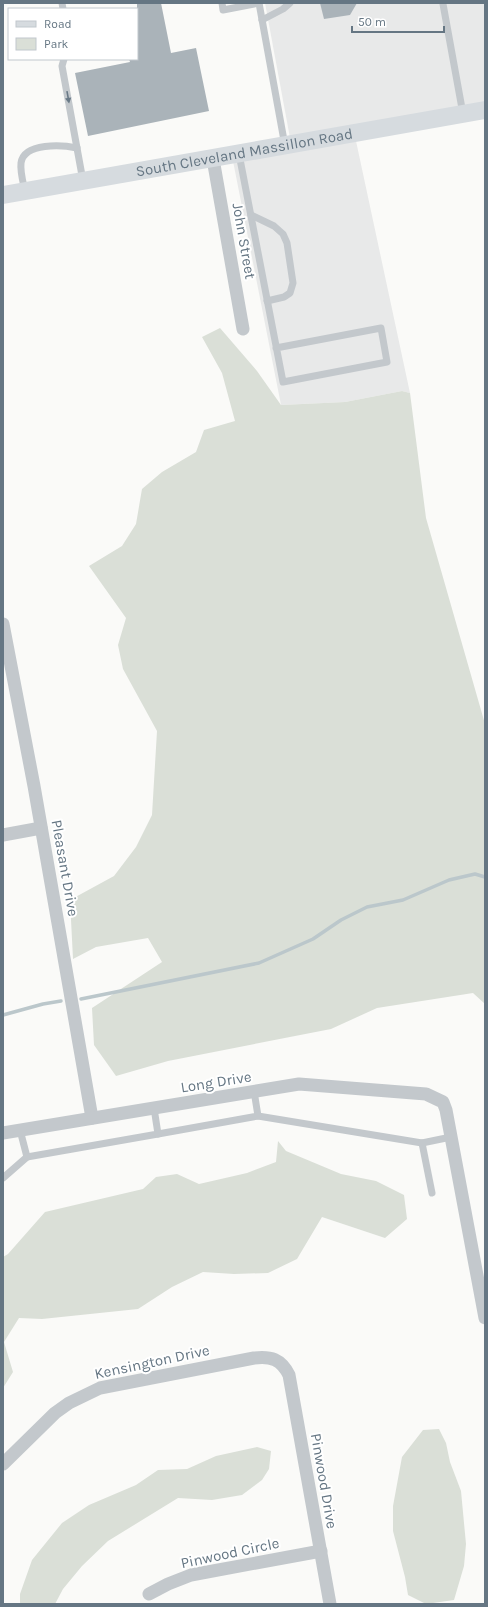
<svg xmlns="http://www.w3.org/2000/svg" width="488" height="1607" font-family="Karla,sans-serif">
<rect width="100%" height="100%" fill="#fafaf8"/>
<g fill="#e8e9e9">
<polygon points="265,3 485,3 485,103 290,138"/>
<polygon points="356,141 410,393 402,391 345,402 281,405 233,161"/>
</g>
<g fill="#dadfd7">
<polygon points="220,328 257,371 281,405 345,402 402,391 410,393 426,518 485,724 485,1004 473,993 377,1008 331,1029 168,1061 116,1076 94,1045 92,1008 162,962 148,938 96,947 73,959 70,900 114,876 136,847 152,815 157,731 123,669 118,645 126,618 89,566 122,546 136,524 142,489 162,472 196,452 204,430 235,421 222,373 202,337"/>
<polygon points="278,1141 286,1151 341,1174 376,1181 404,1195 407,1219 385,1238 322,1217 297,1259 268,1273 234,1274 203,1272 172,1287 138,1309 42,1319 19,1318 4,1342 13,1372 3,1388 3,1257 8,1254 45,1212 143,1189 156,1177 177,1174 199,1184 247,1173 276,1162"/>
<polygon points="439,1429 446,1443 450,1462 461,1491 464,1523 466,1544 464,1566 454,1600 426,1604 408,1595 405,1577 393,1531 393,1506 402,1457 423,1430"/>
<polygon points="257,1447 271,1451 269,1469 262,1480 242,1495 212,1500 178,1498 108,1541 82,1566 63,1589 55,1604 20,1604 20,1594 32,1560 62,1523 89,1505 136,1485 158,1470 187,1469 216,1456"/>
</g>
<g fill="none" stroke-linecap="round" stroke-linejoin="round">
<g stroke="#bbc7cb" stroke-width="3.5">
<polyline points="81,999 259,963 313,939 341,920 367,907 403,900 449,880 475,874 485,877"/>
<polyline points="3,1015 43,1004 61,1001"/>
</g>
</g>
<g fill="#aab3b9">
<polygon points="137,3 161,3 171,53 196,48 209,111 88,136 75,73 130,62 129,59 137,59"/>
<polygon points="320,3 357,3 350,15 324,19"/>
</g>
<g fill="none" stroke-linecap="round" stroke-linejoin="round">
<g stroke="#c3c8cc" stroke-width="7">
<polyline points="62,3 63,9"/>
<polyline points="222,3 223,10 259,3"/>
<polyline points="259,3 285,146"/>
<polyline points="443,4 463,114"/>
<polyline points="262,20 283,9 290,3"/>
<polyline points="64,59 62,66 83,181"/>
<polyline points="239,154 283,382 387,362 381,328 276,348"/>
<path d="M25,191C23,182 20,172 21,163C24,142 63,145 77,148"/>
<polyline points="251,215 274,226 283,234 287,243 293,283 290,293 284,297 267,301"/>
<polyline points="258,1116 422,1143 451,1137"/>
<polyline points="20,1130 27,1157 158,1134 154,1108"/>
<polyline points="158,1134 258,1116 254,1091"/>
<polyline points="422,1143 432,1193"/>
<polyline points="3,1178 27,1157"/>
</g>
<g stroke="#c3c8cc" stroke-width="13">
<polyline points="213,159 243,329"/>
<polyline points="3,624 34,786 92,1118"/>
<polyline points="3,835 41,828"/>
<polyline points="3,1133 299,1084 426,1094 443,1102 446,1110 485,1318"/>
<path d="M3,1464L55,1413L69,1403L100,1388L254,1358C271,1356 281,1359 289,1375L330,1604"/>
<polyline points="149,1594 168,1584 191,1575 321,1551"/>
</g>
<path stroke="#d6dbdf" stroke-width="18" id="s1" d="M3,195L485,110"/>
</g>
<defs><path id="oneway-solid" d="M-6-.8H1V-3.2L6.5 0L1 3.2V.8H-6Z"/></defs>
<use fill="#6a7a87" href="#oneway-solid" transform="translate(68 97) rotate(80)"/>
<g text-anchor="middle" stroke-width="4" stroke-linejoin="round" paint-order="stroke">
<g font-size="15" fill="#657683" stroke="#fff">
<text dy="5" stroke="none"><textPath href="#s1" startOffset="245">South Cleveland Massillon Road</textPath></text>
<text transform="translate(244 241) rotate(80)" y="5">John Street</text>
<text transform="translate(65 868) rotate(80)" y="5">Pleasant Drive</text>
<text transform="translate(216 1082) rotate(-9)" y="5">Long Drive</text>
<text transform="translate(152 1362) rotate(-12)" y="5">Kensington Drive</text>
<text transform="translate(324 1481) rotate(80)" y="5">Pinwood Drive</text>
<text transform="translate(230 1553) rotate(-12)" y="5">Pinwood Circle</text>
</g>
</g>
<rect width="488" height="1607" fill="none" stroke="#657683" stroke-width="8"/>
<rect x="8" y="8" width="130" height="52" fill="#ffffff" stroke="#c1c8cd"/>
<rect x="16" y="21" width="20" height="6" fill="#d6dbdf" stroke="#c1c8cd"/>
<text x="44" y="28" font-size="12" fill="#657683">Road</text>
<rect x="16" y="38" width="20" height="12" fill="#dadfd7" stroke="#c1c8cd"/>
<text x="44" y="48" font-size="12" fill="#657683">Park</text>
<path d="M352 26v6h92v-6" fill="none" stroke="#657683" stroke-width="2"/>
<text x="358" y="26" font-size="12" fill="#657683" stroke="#ffffff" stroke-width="3" paint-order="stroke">50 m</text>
</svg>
